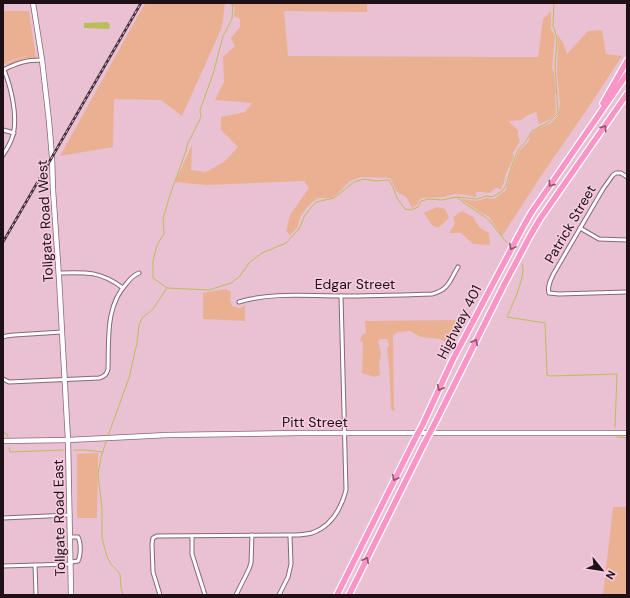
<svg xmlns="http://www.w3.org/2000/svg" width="630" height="598" font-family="'DM Sans',sans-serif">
<rect width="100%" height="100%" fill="#eac0d3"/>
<g fill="#e9b192">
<polygon points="145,3 225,3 222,27 182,116 161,100 114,99 113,147 60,156"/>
<polygon points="230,3 367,3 367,12 284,11 288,56 538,57 543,19 551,11 551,29 555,36 552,68 554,73 556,92 555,95 556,111 555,115 549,120 539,124 536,112 528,115 521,120 511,121 509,122 518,130 518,137 520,141 513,153 514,157 506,173 504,182 501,189 496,188 489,193 482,192 476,192 476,197 467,195 455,194 443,197 423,198 419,200 417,205 412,208 406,197 397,192 390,178 361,177 350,181 333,198 317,198 307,207 300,217 297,228 290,235 286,231 290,215 309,188 304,181 206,185 175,182 192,145 191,170 206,172 224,162 238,147 221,130 221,117 245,112 252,103 215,100 224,82 223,57 235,46 231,38 240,27 240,19 234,16 235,7 230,5"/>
<path d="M3,11H29L36,58L20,60L7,66L6,64L19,58L29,56C20,56 11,60 3,65Z"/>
<polygon points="602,30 606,54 622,56 590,105 545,170 502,236 489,217 480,212 460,199 477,201 487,198 494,199 506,190 511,170 519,151 529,141 530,135 535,130 551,123 558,115 560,104 557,73 558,35 564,45 567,54 588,31"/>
<polygon points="437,207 445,209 449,218 438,228 432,225 424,213"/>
<polygon points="462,211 473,217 480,228 489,233 490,245 473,244 461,233 449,233 455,224 453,217"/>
<polygon points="225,289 231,292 230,300 232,306 240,308 245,305 245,321 203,319 203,293"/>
<polygon points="458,320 445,342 440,339 421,337 410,331 399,332 393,335 394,407 395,409 393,411 391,409 389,367 387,348 389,345 387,339 381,339 378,341 381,354 379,364 380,375 374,377 362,373 363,342 360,340 362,335 366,333 365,321"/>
<polygon points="98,453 97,518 77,518 77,454"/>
<polygon points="613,507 627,507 627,595 603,595"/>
</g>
<polygon fill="#bbbe56" points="108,22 110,25 109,29 84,28 84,23"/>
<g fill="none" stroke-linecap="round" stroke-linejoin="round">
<g stroke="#bbbe56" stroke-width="1">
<polyline points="233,3 232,19 223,36 213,74 200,110 201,117 187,145 186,151 170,195 163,219 164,234 157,245 153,261 153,278 167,288 209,290 231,283 239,277 250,262 262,253 286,243 299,229 305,215 316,202 334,198 354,182 364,179 375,181 389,180 393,187 397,198 405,209 411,210 418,207 421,201 429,199 442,200 456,197 477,199 486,196 493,197 502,191 506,186 511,168 518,150 526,141 532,131 549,122 558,113 555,67 557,37 553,26 554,3"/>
<polyline points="457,197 464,203 488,219 507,243"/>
<path d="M522,264C527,275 512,305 507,317L545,323L547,375L550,376L617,374L615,427"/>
<polyline points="3,432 7,434 8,437"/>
<polyline points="108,436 129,378 137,343 139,325 142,318 153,309 167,288"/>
<polyline points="617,437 627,438"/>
<polyline points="107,439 101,457 98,474 102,509 102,538 107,557 111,564 120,574 121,588 123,595"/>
<polyline points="9,448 10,452 63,450"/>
<polyline points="74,450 85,450 103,452"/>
</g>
<defs>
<g id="street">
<path d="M3,70C17,63 26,60 42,60"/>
<polyline points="3,130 14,133"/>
<path d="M3,155C7,149 11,142 13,135C18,116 11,87 4,70"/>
<path d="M627,177L621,173H616L613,175L603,189L554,273C551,279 547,286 549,293L559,294L627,292"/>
<polyline points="580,228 599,239 627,240"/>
<path d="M59,273C86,272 100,271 123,288"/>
<path d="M239,302C272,292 306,296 340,296C370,296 401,295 432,294C449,290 450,280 458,267"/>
<polyline points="3,337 6,336 14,335 62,332"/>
<path d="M3,379L9,382L99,378C104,377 107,374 108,369C109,340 105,306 127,283C130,279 134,275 139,273"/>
<polyline points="3,518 70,515"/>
<polyline points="192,536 192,554 205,595"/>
<path d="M70,537H78C81,543 81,555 78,561L71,562"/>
<polyline points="35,565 36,595"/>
<polyline points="3,566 71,564"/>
<path d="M160,595L153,572L152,544L153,538L157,536L296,535C301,535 307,534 312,533C332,526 341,509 346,490L341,296"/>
<polyline points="236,595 249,569 251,563 252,535"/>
<polyline points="279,595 288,577 291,564 290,536"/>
</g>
<g id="secondary">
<polyline points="33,3 42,60 49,121 52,157 53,190 59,278 68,440 71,595"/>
<polyline points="3,441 68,440 168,435 299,433 627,433"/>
</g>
<g id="highway">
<polyline points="603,103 627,61"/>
<polyline points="423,424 452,361 522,229 531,213 627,74"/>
<polyline points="433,427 504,285 530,236 540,219 627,94"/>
<polyline points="337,595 413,443"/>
<polyline points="349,595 424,444"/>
</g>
</defs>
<use href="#street" stroke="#8b6677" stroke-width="5"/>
<use href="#secondary" stroke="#8b6677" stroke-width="6"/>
<use href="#highway" stroke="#fff" stroke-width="8"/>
<use href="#street" stroke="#fff" stroke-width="3"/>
<use href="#secondary" stroke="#fff" stroke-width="4.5"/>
<use href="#highway" stroke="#fb95c7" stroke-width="5.5"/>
<defs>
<polyline id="rail" points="3,242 141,3"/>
</defs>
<use href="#rail" stroke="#412e36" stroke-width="2.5"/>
<use href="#rail" stroke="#f7cde0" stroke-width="1" stroke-dasharray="3" stroke-linecap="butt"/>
<defs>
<g id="highway-bridge">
<polyline points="413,443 423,424"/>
<polyline points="424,444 433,427"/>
</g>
</defs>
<use href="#highway-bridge" stroke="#fff" stroke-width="8" stroke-linecap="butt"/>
<use href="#highway-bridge" stroke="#fb95c7" stroke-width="5.5"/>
</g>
<defs><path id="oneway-chevron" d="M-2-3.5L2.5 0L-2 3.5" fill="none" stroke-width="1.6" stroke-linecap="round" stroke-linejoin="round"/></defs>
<g stroke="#8c526e">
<use href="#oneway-chevron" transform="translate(604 128) rotate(-55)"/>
<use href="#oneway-chevron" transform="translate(551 184) rotate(125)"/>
<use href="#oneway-chevron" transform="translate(512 247) rotate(118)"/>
<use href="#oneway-chevron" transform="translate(475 342) rotate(-63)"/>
<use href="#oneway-chevron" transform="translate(440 388) rotate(115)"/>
<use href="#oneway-chevron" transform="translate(395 478) rotate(117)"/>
<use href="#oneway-chevron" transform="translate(366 560) rotate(-64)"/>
</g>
<g text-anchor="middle" stroke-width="3" stroke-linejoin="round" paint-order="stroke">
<g font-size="14" fill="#1e1016" stroke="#f7cde0">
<text transform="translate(45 221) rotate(-93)" y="5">Tollgate Road West</text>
<text transform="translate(570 224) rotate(-60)" y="5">Patrick Street</text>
<text x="355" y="289">Edgar Street</text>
<text transform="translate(459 322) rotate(-63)" y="5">Highway 401</text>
<text x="315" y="427">Pitt Street</text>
<text transform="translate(59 518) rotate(-91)" y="5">Tollgate Road East</text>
</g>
</g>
<rect width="630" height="598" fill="none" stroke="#1e1016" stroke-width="8"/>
<g transform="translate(602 570) rotate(120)" stroke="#f7cde0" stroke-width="3" paint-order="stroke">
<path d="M0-3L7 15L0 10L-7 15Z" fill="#1e1016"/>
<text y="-6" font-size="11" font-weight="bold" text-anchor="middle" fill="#1e1016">N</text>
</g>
</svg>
